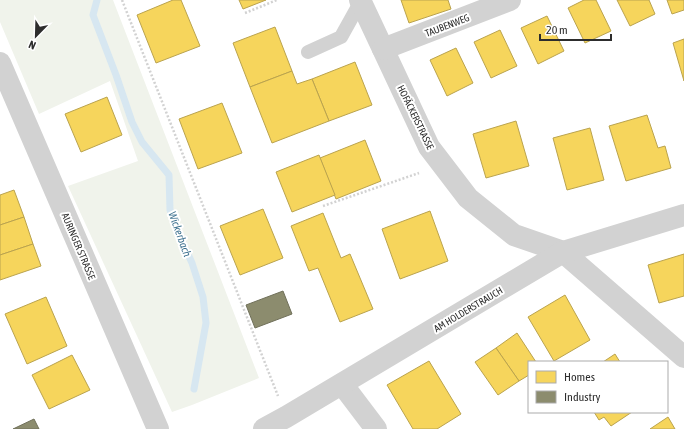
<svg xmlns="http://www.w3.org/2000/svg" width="684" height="429" font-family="'Asap Condensed',sans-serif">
<rect width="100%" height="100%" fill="#fff"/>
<polygon fill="#f0f3eb" points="0,0 113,0 259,378 192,405 172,412 68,186 138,161 110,81 39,114 0,22"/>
<g fill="#f6d55c" stroke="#baa34e">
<polygon points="173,0 181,0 200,46 156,63 137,15"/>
<polygon points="239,0 266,0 243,9"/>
<polygon points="401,0 448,0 451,9 409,23"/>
<polygon points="584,0 596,0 611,31 585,43 568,8"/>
<polygon points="617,0 649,0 655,14 630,26"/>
<polygon points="667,0 684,0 684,10 672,14"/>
<polygon points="547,16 564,51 538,64 521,28"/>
<polygon points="275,27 292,71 250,87 233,43"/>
<polygon points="500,30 517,66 491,78 474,42"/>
<polygon points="684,39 684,81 673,43"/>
<polygon points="456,48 473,83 447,96 430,60"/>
<polygon points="355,62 372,105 329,121 312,79"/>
<polygon points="292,71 297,84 312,79 329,121 272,143 250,87"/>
<polygon points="107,97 122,135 81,152 65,114"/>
<polygon points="222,103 242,153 198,169 179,119"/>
<polygon points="647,115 658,148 665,146 671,168 626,181 609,126"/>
<polygon points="516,121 529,166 486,178 473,134"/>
<polygon points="590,128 604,180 567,190 553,138"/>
<polygon points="365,140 381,181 336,199 320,158"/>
<polygon points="319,155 335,195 292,212 276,172"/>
<polygon points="14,190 24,217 0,225 0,195"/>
<polygon points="263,209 283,258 240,275 220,226"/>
<polygon points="430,211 448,261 400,279 382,229"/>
<polygon points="323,213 341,258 350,254 373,309 340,322 318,268 309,271 291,226"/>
<polygon points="24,217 33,244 0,255 0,225"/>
<polygon points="33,244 41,266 0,280 0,255"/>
<polygon points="684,254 684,296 659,303 648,265"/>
<polygon points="565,295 590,340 554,361 528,317"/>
<polygon points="46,297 67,346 27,364 5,314"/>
<polygon points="517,333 536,362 529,362 529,375 519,381 496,348"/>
<polygon points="496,348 519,381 498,395 475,362"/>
<polygon points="615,354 620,362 603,362"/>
<polygon points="72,355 90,390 49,409 32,375"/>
<polygon points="429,361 461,414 437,429 413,429 387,385"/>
<polygon points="594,412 632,412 611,426 604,417 599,420"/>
<polygon points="668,417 675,429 650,429"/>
</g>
<g fill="#8c8c6e" stroke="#70705a">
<polygon points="283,291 292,314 255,328 246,305"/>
<polygon points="34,419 39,429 13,429"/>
</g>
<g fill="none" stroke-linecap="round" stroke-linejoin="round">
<polyline stroke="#d7e7f1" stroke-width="7" points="97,0 93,15 116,75 132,122 142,142 169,175 170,210 178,232 192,263 203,297 206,323 194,389"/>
<g stroke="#d2d2d2" stroke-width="2.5" stroke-dasharray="2 2" stroke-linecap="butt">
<polyline points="122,0 278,396"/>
<polyline points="245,13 277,0"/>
<polyline points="323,206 419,173"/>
</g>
<polyline stroke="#d2d2d2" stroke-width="14" points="308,52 341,37 361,1"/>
<g stroke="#d2d2d2" stroke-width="22">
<polyline points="360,0 429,147 468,198 514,235 563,252 684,357"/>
<polyline points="383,49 510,0"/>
<polyline points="342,384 376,429"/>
<polyline points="264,429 286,417 563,252 684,215"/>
</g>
<polyline stroke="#d2d2d2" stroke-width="22" points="0,63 158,429"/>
</g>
<g text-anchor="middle" stroke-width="4" stroke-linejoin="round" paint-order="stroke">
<g font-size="10" fill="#2d2d2d" stroke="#fff">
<text transform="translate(447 25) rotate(-21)" y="4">TAUBENWEG</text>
<text transform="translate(416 117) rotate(64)" y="4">HOFÄCKERSTRASSE</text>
<text transform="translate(79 246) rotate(67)" y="4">AURINGER STRASSE</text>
<text transform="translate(468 309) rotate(-31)" y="4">AM HOLDERSTRAUCH</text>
</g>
<g font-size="11" font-style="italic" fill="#3b6f8e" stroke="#fff">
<text transform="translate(180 234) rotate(70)" y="4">Wickerbach</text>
</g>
</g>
<rect x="528" y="361" width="140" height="52" fill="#ffffff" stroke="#ababab"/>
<rect x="536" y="371" width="20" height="12" fill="#f6d55c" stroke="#ababab"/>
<text x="564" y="381" font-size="12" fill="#2d2d2d">Homes</text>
<rect x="536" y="391" width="20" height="12" fill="#8c8c6e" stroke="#ababab"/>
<text x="564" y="401" font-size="12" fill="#2d2d2d">Industry</text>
<g transform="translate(36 36) rotate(203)" stroke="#ffffff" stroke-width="3" paint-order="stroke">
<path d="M0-3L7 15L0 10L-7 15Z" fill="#2d2d2d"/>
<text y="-6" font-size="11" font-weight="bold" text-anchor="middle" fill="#2d2d2d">N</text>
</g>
<path d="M540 34v6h71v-6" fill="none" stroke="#2d2d2d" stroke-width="2"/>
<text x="546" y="34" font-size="12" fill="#2d2d2d" stroke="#ffffff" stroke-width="3" paint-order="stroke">20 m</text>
</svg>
